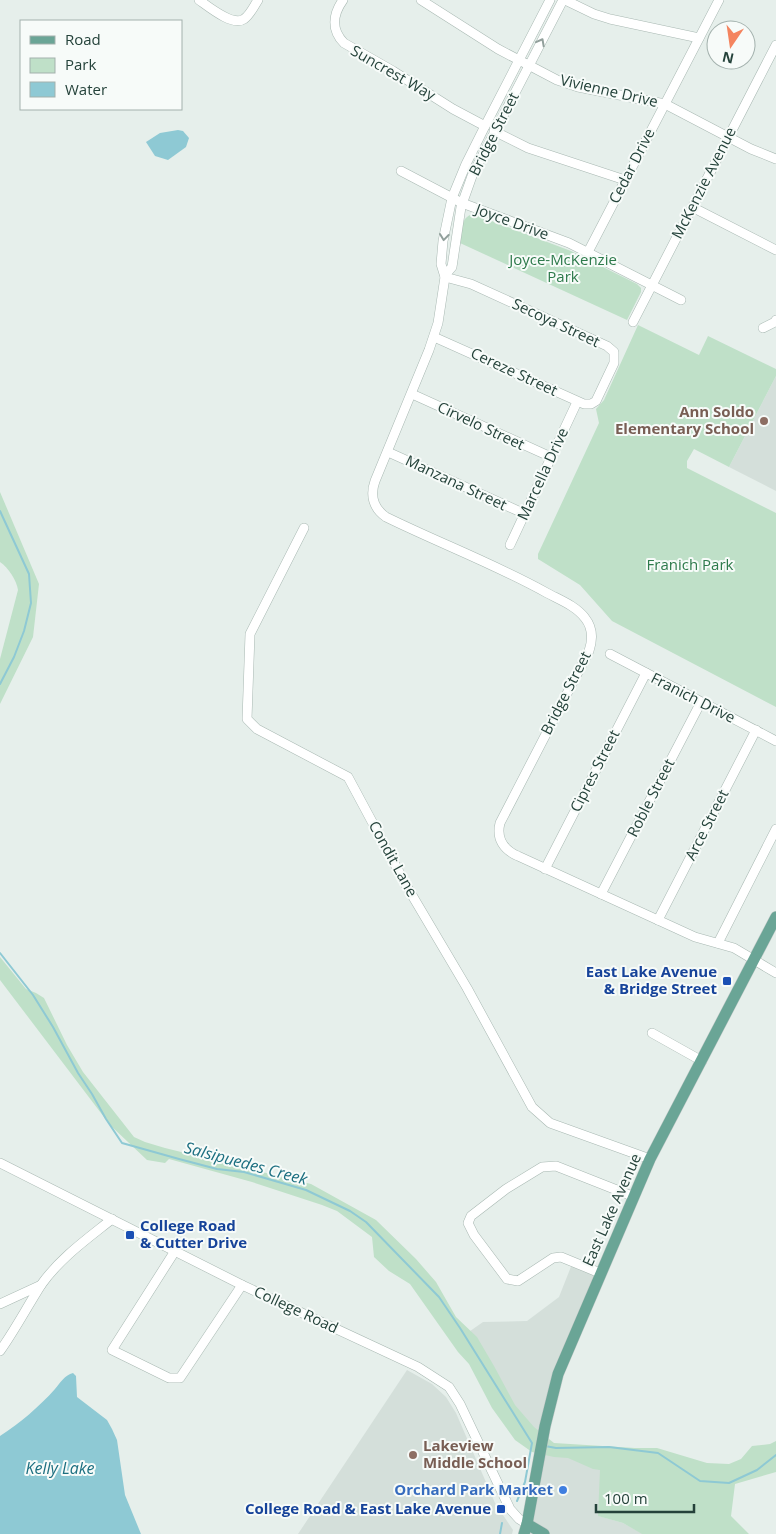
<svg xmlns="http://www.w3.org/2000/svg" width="776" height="1534" font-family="'Open Sans',sans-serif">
<rect width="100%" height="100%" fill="#e6efeb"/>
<g fill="#d4dfda">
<polygon points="776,376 776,491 729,467"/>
<polygon points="574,1259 604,1271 573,1343 540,1438 453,1343 483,1322 527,1321 559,1297"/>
<polygon points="407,1370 432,1384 446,1397 456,1413 495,1503 513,1530 512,1534 298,1534"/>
<polygon points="543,1443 602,1450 599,1516 623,1523 643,1534 524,1534"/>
</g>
<g fill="#bfe0c8">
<path d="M470,215H476L571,251L637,284L641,288V292L627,320L460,243C461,233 460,220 470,215Z"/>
<polygon points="638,325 699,355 708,336 776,369 776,376 729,467 694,449 687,461 687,468 776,513 776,707 612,621 580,585 538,559 538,554 599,423 596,409 604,400"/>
<path d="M0,492L39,584L33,637L0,704V659L18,590C17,581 8,567 0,562Z"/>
<polygon points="0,957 26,989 36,993 44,998 67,1045 83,1072 134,1137 145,1142 165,1148 311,1184 376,1220 416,1259 436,1282 456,1317 477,1337 494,1366 515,1405 534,1427 554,1443 635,1448 657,1448 707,1463 729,1464 741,1459 752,1446 770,1444 776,1441 776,1472 735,1484 731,1516 749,1534 642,1534 623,1523 598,1516 600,1470 593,1469 568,1458 554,1457 532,1452 515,1440 492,1408 469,1364 458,1352 410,1284 389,1271 374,1257 372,1237 337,1211 322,1205 252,1182 169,1159 165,1163 147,1160 110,1125 0,980"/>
</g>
<g fill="#8ec9d4">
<polygon points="178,130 183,131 189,138 186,147 168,160 155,156 146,142 160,133"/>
<path d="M73,1373L76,1376L77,1397L107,1420L112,1429L117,1440L125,1495L141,1534H0V1436C20,1423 39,1407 55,1389C60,1383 65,1375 73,1373Z"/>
</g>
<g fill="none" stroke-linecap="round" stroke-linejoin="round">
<g stroke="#8ec9d4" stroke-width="2">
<polyline points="0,511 29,574 31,603 24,631 14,657 0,684"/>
<polyline points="0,953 33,995 53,1027 78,1073 92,1094 106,1119 122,1143 179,1159 217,1169 244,1172 306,1190 350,1211 366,1222 439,1297 460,1328 532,1443 525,1482 517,1501"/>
<polyline points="545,1446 556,1448 609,1447 658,1453 700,1481 729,1483 757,1470 776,1455"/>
<polyline points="500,1534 502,1523"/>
</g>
<defs>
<g id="minor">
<path d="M199,0C209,7 233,27 244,19C250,15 254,6 258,0"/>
<path d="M343,0C333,14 331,30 344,43L393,71L453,109L485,126"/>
<polyline points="421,0 498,49 557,80 578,87 665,104 751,149 776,159"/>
<path d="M550,0L485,126L466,164L452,198L443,241L441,264L445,277L438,323L429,350L375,481C370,495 373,508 386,517C439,543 495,564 547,593C560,600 576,606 585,618C593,628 593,639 589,651L500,823C496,839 504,850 518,856L695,937L734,948L776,973"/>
<polyline points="565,0 594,14 610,19 699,38"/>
<polyline points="494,131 528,148 625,180"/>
<polyline points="401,171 462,203 569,243 681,300"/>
<polyline points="692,207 776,250"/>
<polyline points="588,252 719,0"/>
<polyline points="445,275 452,267 461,207 472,176 563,0"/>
<polyline points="633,322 776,45"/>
<polyline points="763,328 775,322 776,320"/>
<polyline points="434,337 584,404 591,404 596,401 614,363 614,352 607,346 471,284 445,277"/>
<polyline points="412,394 551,457"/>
<polyline points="388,452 525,514"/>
<polyline points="304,528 250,634 247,719 257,729 348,777 406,885 467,988 532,1107 550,1123 650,1159"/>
<polyline points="510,545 577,402"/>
<polyline points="610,654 776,741"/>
<polyline points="545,869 646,673"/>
<polyline points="601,894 701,702"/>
<polyline points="658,920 756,730"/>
<polyline points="718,943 776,829"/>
<polyline points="652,1033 702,1061"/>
<polyline points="0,1163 242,1285 418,1367 449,1387 460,1404 510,1509 519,1519 527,1524"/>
<polyline points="175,1251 112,1350 169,1378 180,1378 242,1285"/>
<polyline points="600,1273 561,1257 553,1258 518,1281 507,1279 474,1235 468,1223 471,1216 506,1189 542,1167 556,1166 632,1196"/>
<polyline points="0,1304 41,1285"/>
<path d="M0,1351C15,1330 27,1307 41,1285C60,1258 87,1239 112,1219"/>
</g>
<g id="major">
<polyline points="527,1524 544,1534"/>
<polyline points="524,1534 527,1524 545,1426 558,1374 650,1159 776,917"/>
</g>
</defs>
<use href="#minor" stroke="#a8b8b2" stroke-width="10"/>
<use href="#major" stroke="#c2cac8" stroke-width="12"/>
<use href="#minor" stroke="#fff" stroke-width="9"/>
<use href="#major" stroke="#6aa596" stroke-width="11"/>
</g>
<defs><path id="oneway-chevron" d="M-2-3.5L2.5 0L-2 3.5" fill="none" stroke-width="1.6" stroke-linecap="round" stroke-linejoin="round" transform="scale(1.25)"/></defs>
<g stroke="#92a09c">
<use href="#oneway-chevron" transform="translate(541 42) rotate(-62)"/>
<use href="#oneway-chevron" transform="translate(444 237) rotate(97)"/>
</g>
<g fill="#8d6e63" stroke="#f7fbf9" stroke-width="2">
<circle cx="764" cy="421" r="5"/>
<circle cx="413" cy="1455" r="5"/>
</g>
<g fill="#1a4fb4" stroke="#f7fbf9" stroke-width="2">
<rect x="722" y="976" width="10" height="10" rx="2.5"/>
<rect x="125" y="1230" width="10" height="10" rx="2.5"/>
<rect x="496" y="1504" width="10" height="10" rx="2.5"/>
</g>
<circle fill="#3f7fe0" stroke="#f7fbf9" stroke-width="2" cx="563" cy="1490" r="5"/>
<g text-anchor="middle" stroke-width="4" stroke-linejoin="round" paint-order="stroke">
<g font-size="15" fill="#24423a" stroke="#f7fbf9">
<text transform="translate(393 73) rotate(30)" y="5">Suncrest Way</text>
<text transform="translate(609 91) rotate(13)" y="5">Vivienne Drive</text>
<text transform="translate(494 134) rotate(-63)" y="5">Bridge Street</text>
<text transform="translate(632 166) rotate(-63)" y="5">Cedar Drive</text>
<text transform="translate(704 183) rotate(-63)" y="5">McKenzie Avenue</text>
<text transform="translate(512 222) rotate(20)" y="5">Joyce Drive</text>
<text transform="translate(556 323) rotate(25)" y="5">Secoya Street</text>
<text transform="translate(514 372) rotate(25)" y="5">Cereze Street</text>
<text transform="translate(481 426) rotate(25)" y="5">Cirvelo Street</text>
<text transform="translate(543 474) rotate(-65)" y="5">Marcella Drive</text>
<text transform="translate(456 483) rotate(25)" y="5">Manzana Street</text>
<text transform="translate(566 693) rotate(-63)" y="5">Bridge Street</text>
<text transform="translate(693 698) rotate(27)" y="5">Franich Drive</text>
<text transform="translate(595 771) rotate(-63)" y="5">Cipres Street</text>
<text transform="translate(651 798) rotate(-63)" y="5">Roble Street</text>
<text transform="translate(707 825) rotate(-63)" y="5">Arce Street</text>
<text transform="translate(393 859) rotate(61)" y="5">Condit Lane</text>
<text transform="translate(612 1210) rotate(-66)" y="5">East Lake Avenue</text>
<text transform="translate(296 1310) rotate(25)" y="5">College Road</text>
</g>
<g font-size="15" fill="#2d7a4b" stroke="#f7fbf9">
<text x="563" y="265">Joyce-McKenzie<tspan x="563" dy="17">Park</tspan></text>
<text x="690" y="570">Franich Park</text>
</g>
<g font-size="15" font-weight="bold" fill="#785e54" stroke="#f7fbf9" text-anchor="end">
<text x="754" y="417">Ann Soldo<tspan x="754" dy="17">Elementary School</tspan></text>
<text x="423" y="1451" text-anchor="start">Lakeview<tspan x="423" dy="17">Middle School</tspan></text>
</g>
<g font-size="15" font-weight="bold" fill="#164399" stroke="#f7fbf9" text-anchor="end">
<text x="717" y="977">East Lake Avenue<tspan x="717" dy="17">&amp; Bridge Street</tspan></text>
<text x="140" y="1231" text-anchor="start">College Road<tspan x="140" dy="17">&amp; Cutter Drive</tspan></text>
<text x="491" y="1514">College Road &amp; East Lake Avenue</text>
</g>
<g font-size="15" font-weight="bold" fill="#366cbe" stroke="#f7fbf9" text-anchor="end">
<text x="553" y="1495">Orchard Park Market</text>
</g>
<g font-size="16" font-style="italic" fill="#1c6f80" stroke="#f7fbf9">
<text transform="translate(246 1163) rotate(15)" y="6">Salsipuedes Creek</text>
<text x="60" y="1474">Kelly Lake</text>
</g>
</g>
<rect x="20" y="20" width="162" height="90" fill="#f7fbf9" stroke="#a3b1ad"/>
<rect x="30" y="36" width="25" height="8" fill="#6aa596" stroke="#a3b1ad"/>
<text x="65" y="45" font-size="15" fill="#24423a">Road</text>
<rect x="30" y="58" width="25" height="15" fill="#bfe0c8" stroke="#a3b1ad"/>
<text x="65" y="70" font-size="15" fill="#24423a">Park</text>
<rect x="30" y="82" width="25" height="15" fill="#8ec9d4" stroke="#a3b1ad"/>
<text x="65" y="95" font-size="15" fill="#24423a">Water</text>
<g transform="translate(731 45) rotate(193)"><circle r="24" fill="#f7fbf9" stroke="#a3b1ad"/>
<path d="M0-4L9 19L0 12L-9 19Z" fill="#f4845f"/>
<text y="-8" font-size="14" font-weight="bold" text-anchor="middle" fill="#24423a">N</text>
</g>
<path d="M596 1504v8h98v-8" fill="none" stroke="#24423a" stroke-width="2.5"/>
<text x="604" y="1504" font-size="15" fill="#24423a" stroke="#f7fbf9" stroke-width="4" paint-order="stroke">100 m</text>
</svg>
